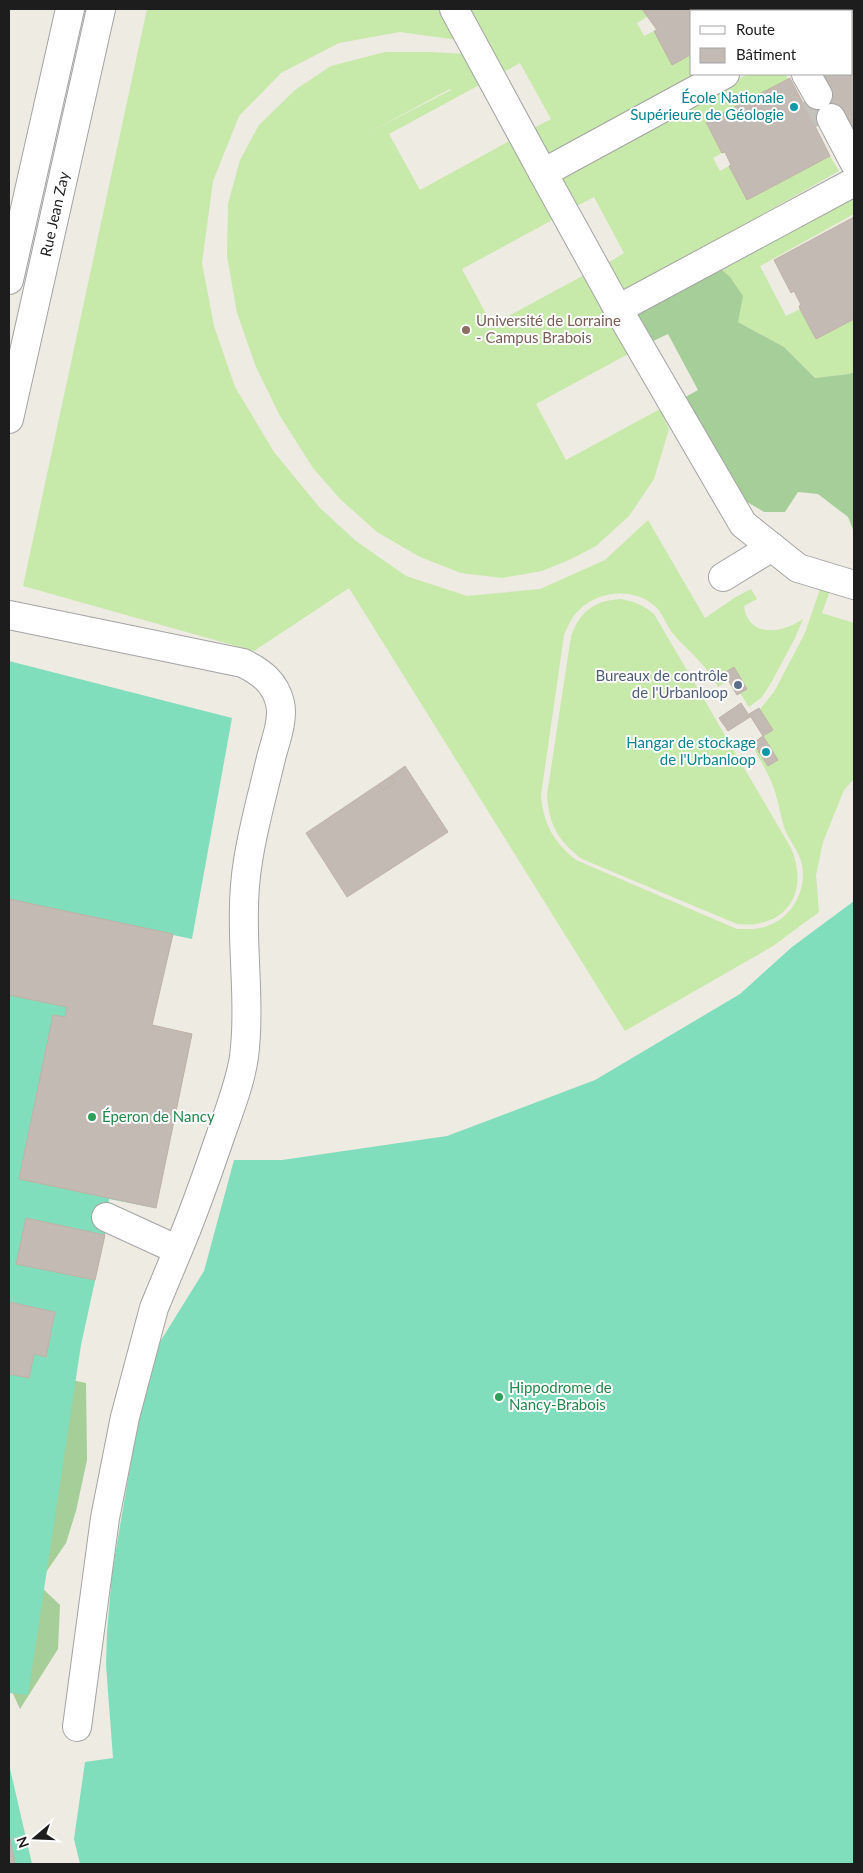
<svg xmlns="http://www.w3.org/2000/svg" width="863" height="1873" font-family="Lato,sans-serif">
<rect width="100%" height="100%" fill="#eeebe3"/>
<g fill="#c7e9a9" fill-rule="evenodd">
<path d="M147,9H441L458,40L400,32L339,43L281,73L239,116L213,181L202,263L214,326L235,387L274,452L320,508L356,541L406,576L467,596L540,589L605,560L648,520L705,618L734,598L751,589L757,599L744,606C748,639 783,633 803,619L795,638L771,683L762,697L749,707L740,693L747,689L734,667L724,673L728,680L718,687C712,678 707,669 700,662C691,651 679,642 671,631C666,624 663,615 657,608C636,587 600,590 580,609C572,616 568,626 564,635L541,795C543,823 554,843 576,860L737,929C747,929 757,930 767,926C792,918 807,890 802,865C799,850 788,840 784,827C780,813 778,799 773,786C768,772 759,759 752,745L753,744L768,766L778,760L763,736L773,730L760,709L774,692L805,633L820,589L830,591L822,613L854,623V779L844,790L823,842L816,875L819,912L773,946L625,1031L349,588L254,651L23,586Z"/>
<polygon points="467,9 642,9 647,17 637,23 644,36 654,31 672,65 692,54 692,74 696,74 681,82 683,87 550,161 532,129 551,119 520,63 502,73"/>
<path d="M385,52H431L465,54L483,83L389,134L420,190L513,139L556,218L462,269L492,325L586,274L630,353L536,404L566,460L660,409L669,429L654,479L629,516L596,546L569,560L542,571L502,578L461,573L420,557L377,532L340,499L313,468L280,416L256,367L237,313L227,256L228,204L240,160L259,125L295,90L331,66ZM450,89L451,90L366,134L446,91Z"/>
<polygon points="748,74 785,74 788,79 706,122 722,153 713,158 720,171 729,166 747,200 830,156 839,171 756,218 758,222 623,296 606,264 624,253 594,197 575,207 559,177"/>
<polygon points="853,198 854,214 760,266 786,316 800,309 816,339 854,319 854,372 849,374 815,378 784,347 738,322 721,270"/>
<path d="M620,599C634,601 643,605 654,614L791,848C810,893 786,929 737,924L582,859C558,841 549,825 547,795L571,636C580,612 593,601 620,599Z"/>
</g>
<g fill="#a6ce98">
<polygon points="717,266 730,277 743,296 738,322 784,347 815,378 849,374 854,372 854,532 848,517 818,494 798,492 785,512 764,512 732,493 680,400 698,390 668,334 649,343 634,315"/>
<polygon points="57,1377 86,1383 87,1460 76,1511 66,1543 38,1584 60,1605 58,1649 20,1709 9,1685"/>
</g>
<g fill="#81debc">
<polygon points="9,661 232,718 192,939 173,935 152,1025 192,1034 156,1208 109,1199 105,1235 81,1345 28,1695 9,1693"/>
<polygon points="854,901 854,1864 80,1864 74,1839 85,1762 113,1758 106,1665 107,1633 112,1573 137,1426 158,1345 204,1271 234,1160 282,1160 447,1136 595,1080 740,994 792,947"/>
<polygon points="9,1764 32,1864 9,1864"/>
</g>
<g fill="#c3bab3" stroke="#c0b2a6">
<polygon points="642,9 753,9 754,11 692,11 692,54 672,65 654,31 657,30"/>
<polygon points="786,9 854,9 854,136 842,112 815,126 830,156 747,200 729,166 731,165 725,152 722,153 706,122 790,78 803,103 829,89 821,74 852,74 852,11 787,11"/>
<polygon points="854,217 854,319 816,339 800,309 799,306 801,305 794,291 791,293 774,260"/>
<polygon points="734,667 747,689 737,695 724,673"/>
<polygon points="741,703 750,717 728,731 719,718"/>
<polygon points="759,708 773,730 763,736 749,714"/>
<polygon points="763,736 778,760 768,766 753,743"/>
<polygon points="405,766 448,832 347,897 306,833 379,784 383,790 395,782 391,776"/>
<polygon points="391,776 395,782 383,790 379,784"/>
<polygon points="9,899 173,934 152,1025 192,1034 156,1208 19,1179 53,1015 65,1017 67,1007 9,995"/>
<polygon points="26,1218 105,1235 95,1280 16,1264"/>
<polygon points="9,1302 55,1312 46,1357 34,1354 29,1378 9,1374"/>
<polygon points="9,1833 15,1864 9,1864"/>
</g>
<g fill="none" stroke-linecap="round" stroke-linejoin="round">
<polyline stroke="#c4c2bb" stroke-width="28" stroke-dasharray="28 14" stroke-linecap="butt" points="809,115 824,107"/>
<defs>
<g id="minor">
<polyline points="454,9 543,173 725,74"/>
<polyline points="771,9 772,11"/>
<polyline points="806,74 818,95"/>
<polyline points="831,118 854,162"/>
<polyline points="543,173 618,309 854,182"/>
<polyline points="9,280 70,9"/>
<polyline points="618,309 743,524 798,568 854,585"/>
<path id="s1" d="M9,419L101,9"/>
<polyline points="723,577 772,547"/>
<path d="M9,615L243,663C261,672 275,682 280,703C284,720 275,742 271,758C263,793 253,827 248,861C237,926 252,992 244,1057C240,1084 229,1111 220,1137C207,1175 194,1213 178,1250"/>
<polyline points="77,1727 105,1518 125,1417 154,1308 178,1250 106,1217"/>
</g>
</defs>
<use href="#minor" stroke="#a4a4a4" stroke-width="30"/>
<use href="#minor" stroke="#fff" stroke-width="28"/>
</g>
<g fill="#0f9aa8" stroke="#fff" stroke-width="2">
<circle cx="794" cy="107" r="5"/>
<circle cx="766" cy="752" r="5"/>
</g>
<circle fill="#8d6e63" stroke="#fff" stroke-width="2" cx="466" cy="330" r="5"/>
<circle fill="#5c6f8a" stroke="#fff" stroke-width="2" cx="738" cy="685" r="5"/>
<g fill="#2e9e5b" stroke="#fff" stroke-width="2">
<circle cx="92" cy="1117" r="5"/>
<circle cx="499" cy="1397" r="5"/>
</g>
<g text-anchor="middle" stroke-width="4" stroke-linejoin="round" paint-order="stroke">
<g font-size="15" fill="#0d838f" stroke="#fff" text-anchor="end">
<text x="784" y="103">École Nationale<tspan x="784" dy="17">Supérieure de Géologie</tspan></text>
<text x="756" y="748">Hangar de stockage<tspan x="756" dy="17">de l'Urbanloop</tspan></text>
</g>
<g font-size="15" fill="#1d1d1d" stroke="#fff">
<text dy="5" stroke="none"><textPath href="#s1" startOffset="210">Rue Jean Zay</textPath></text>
</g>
<g font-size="15" fill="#785e54" stroke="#fff" text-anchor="start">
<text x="476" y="326">Université de Lorraine<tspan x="476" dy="17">- Campus Brabois</tspan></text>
</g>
<g font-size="15" fill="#4e5e75" stroke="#fff" text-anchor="end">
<text x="728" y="681">Bureaux de contrôle<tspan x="728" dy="17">de l'Urbanloop</tspan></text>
</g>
<g font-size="15" fill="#27864d" stroke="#fff" text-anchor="start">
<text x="102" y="1122">Éperon de Nancy</text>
<text x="509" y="1393">Hippodrome de<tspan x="509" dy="17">Nancy-Brabois</tspan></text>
</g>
</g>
<rect width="863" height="1873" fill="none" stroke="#1d1d1d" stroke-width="20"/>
<rect x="690" y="10" width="162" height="65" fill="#ffffff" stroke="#a5a5a5"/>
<rect x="700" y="26" width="25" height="8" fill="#ffffff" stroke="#a5a5a5"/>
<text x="736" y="35" font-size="15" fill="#1d1d1d">Route</text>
<rect x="700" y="48" width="25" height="15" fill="#c3bab3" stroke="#a5a5a5"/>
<text x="736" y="60" font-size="15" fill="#1d1d1d">Bâtiment</text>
<g transform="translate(35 1838) rotate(251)" stroke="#ffffff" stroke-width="4" paint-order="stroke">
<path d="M0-4L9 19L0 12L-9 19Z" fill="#1d1d1d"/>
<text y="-8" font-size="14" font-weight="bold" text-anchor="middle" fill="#1d1d1d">N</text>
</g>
</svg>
